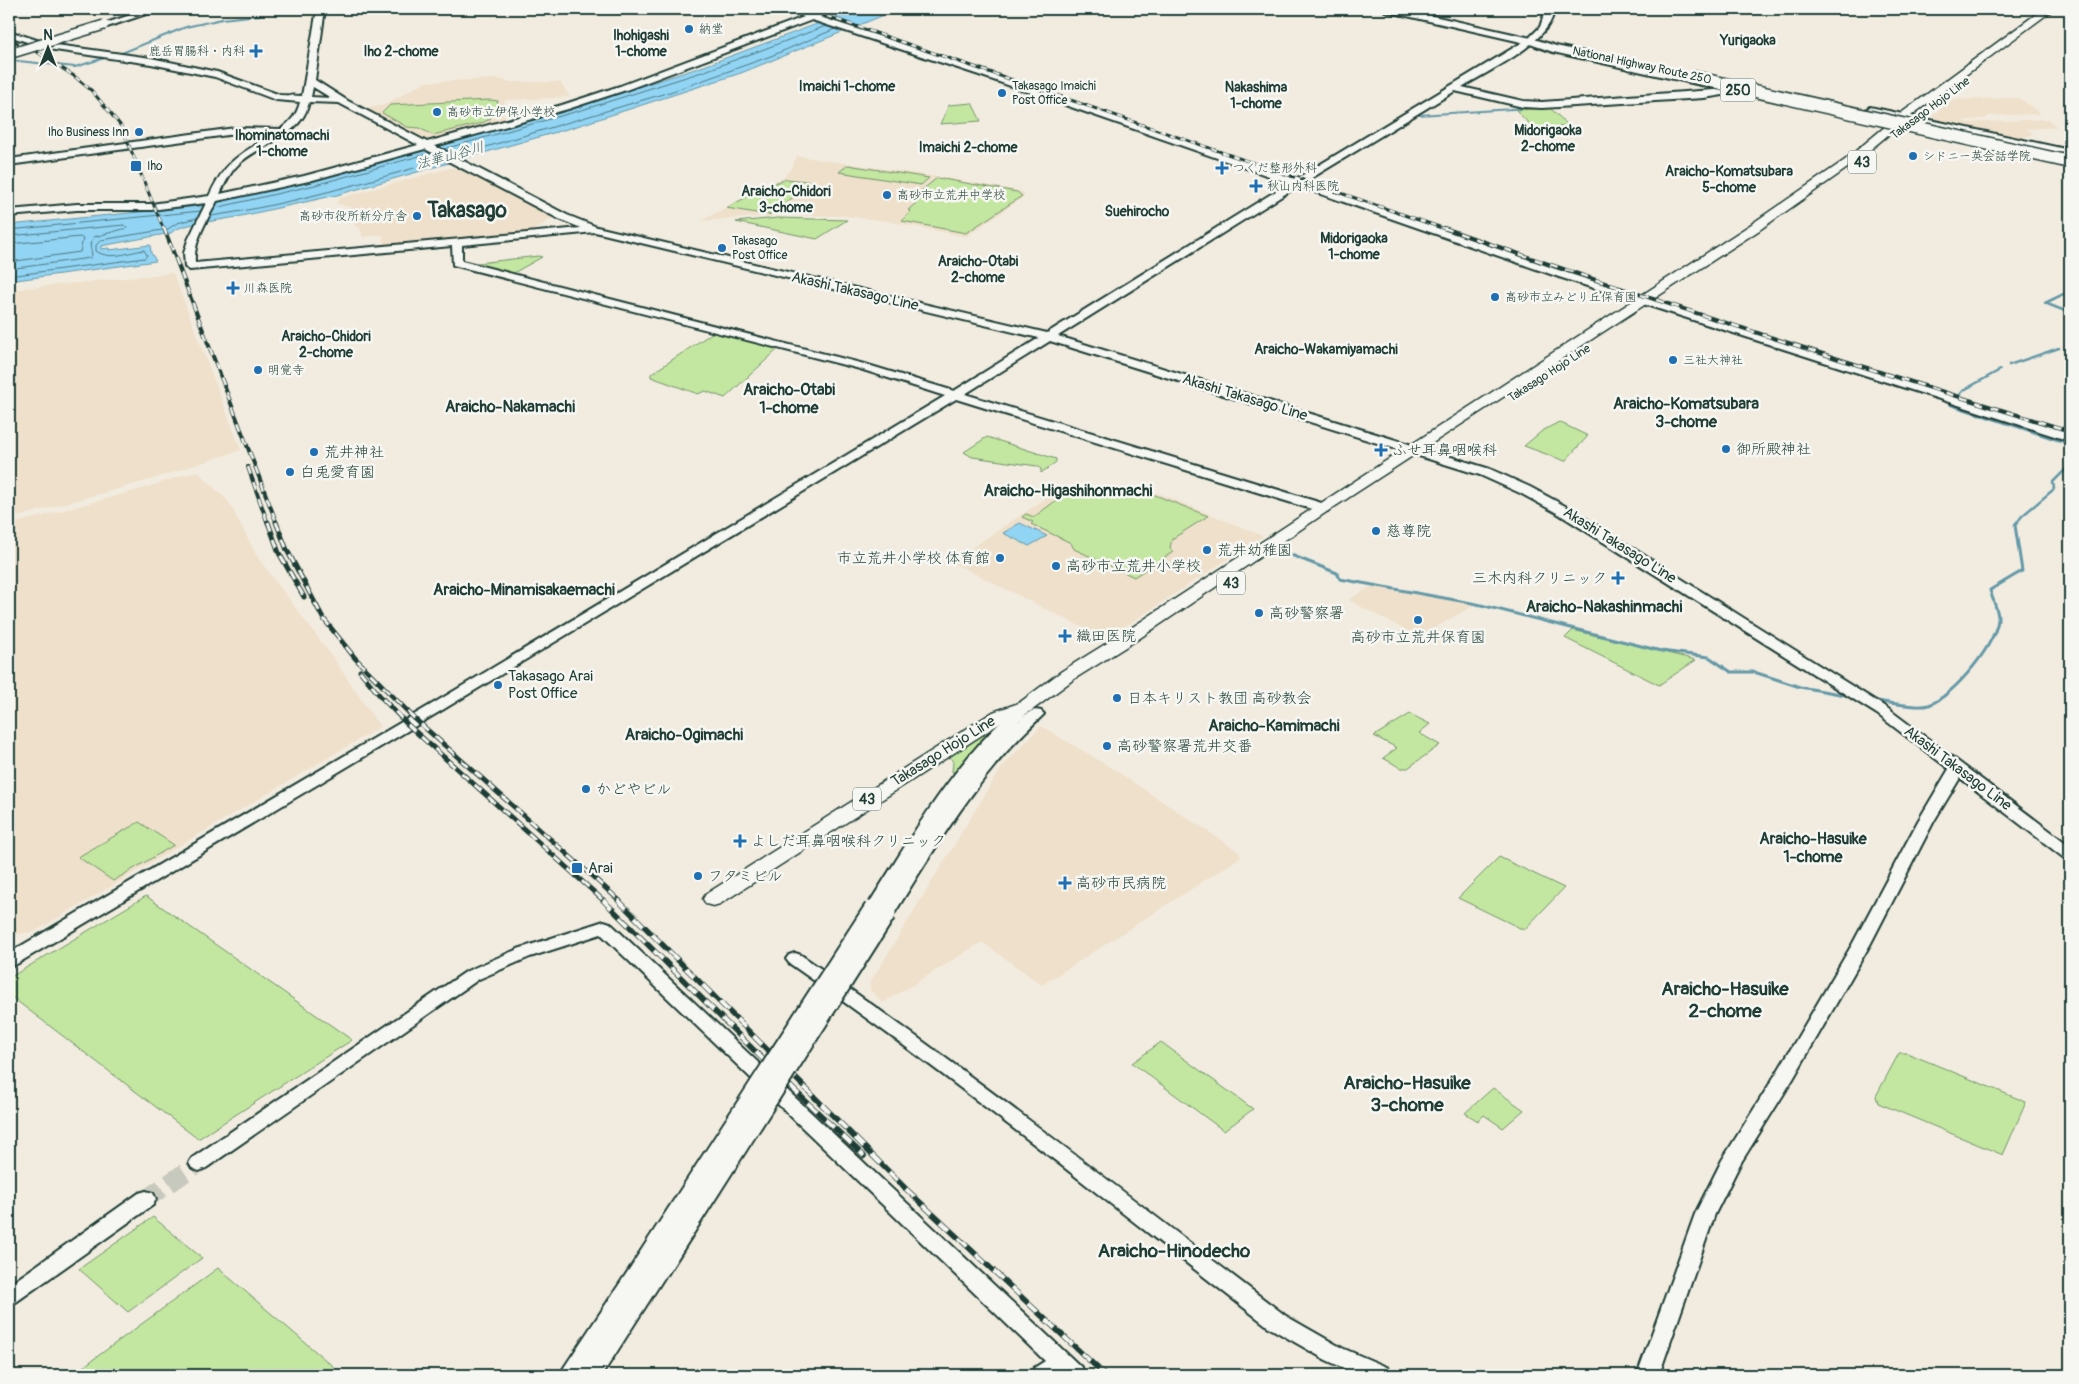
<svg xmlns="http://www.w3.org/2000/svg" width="2079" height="1384" font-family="Pangolin,'Klee One',sans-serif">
<rect width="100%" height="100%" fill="#f2ece0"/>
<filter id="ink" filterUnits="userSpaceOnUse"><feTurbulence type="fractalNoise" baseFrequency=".02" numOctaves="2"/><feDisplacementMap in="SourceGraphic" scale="10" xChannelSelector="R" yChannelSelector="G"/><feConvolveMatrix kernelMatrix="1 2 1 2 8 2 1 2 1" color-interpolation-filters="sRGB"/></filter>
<g filter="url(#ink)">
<g fill="#eee0ca">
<polygon points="499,79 510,82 560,82 570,97 505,100 502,114 506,117 501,120 503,122 434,141 424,138 366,109 384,105 425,82"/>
<polygon points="2013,98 2019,98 2041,114 1987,116 1988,118 1962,121 1969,123 2047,119 2057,127 2026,129 2033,134 2019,139 1938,121 1932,116 1952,100"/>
<polygon points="797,156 946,178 1020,191 1024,193 1024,197 967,236 963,236 886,221 845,216 784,215 701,221 773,182 782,179 792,168"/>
<polygon points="450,168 458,168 551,216 552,219 532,231 383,245 383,235 363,237 360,228 355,226 352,208 336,203 340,198"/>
<polygon points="173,273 241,450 146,481 9,519 9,290"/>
<polygon points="197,471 228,501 258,558 334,659 380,727 34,932 9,935 9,525 138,490"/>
<polygon points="1158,493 1263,536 1106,639 951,562 1052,494"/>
<polygon points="1374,585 1476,604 1419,637 1348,600"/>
<polygon points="1041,726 1110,767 1239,852 1241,857 1042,985 982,942 883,1003 870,990 870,983 993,781 1004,765"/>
</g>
<g fill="#c3e7a0" stroke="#71926a">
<polygon points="490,100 498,101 495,115 491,116 490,119 482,123 433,135 419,128 407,127 382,113 390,105"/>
<polygon points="972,103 981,121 940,124 949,105"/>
<polygon points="1550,108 1569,126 1534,129 1516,110"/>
<polygon points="848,165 929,178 921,185 839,172"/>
<polygon points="937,178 1017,192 1022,196 966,233 902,221 911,211 908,210 923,197 916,195"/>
<polygon points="786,179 814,182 769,215 726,208 769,185"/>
<polygon points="778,218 847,220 817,239 736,222"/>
<polygon points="538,256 542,257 510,275 470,264"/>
<polygon points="717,332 778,347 777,350 725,398 705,391 698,394 651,377 651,374 712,333"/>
<polygon points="1559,422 1588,436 1565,461 1524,446 1542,431"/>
<polygon points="987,437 1056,459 1056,462 1041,473 1041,469 1037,466 972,457 964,452"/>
<polygon points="1155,495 1208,516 1172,539 1170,548 1173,552 1134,577 1074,549 1071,543 1031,524 1033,522 1022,517 1026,514 1034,517 1054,502 1060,501 1062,499 1061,496"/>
<polygon points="1573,630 1696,660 1659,685 1565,638"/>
<polygon points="1410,714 1430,724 1419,733 1440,745 1408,768 1401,768 1383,758 1397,748 1374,736"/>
<polygon points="993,727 956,772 952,772 953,762 949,755"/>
<polygon points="139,822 174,845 113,881 78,857"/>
<polygon points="1499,857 1564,888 1524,930 1458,898"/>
<polygon points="146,896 352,1040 198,1139 9,995 9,978"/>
<polygon points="1161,1042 1253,1109 1224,1131 1132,1063"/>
<polygon points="1899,1053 1907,1053 2026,1102 2003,1155 1878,1103 1876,1096"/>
<polygon points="1493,1088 1524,1110 1503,1128 1484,1115 1478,1121 1465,1113"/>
<polygon points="153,1217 202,1258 128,1312 79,1269"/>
<polygon points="218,1268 343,1375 72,1375"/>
</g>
<g fill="#92d4f4" stroke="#6498a7">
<polygon points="857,9 899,9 741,73 574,127 337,195 237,217 189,225 176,229 171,233 101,246 101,249 109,248 109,250 150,245 151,253 156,261 9,281 9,225 200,206 313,181 583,105 704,66"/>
<polygon points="1020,523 1047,536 1029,546 1003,533"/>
</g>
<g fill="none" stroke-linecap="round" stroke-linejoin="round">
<g stroke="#4d7981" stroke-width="1">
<polyline points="444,149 585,109 705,71 826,26"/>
<polyline points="456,156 673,91 771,56 835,29"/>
<polyline points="215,208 315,185 430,153"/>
<path d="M211,216C290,205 367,181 443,160"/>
<polyline points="9,230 201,211"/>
<polyline points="9,236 124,225 127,228 94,237 90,244 92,256 90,258 9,269"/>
<polyline points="9,244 80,237 83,239 80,252 9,262"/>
<path d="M9,276L145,258L147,255L144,250C128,252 111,261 96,251V245L101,240L168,229L177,223L197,218"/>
</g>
<g stroke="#6498a7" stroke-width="2">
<polyline points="117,55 186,27 222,19 259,15"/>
<polyline points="9,60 75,67 111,56"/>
<polyline points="1419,115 1542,107"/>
</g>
<g stroke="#6498a7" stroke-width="2.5">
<polyline points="2070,291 2045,303 2070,313"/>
<polyline points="2009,365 2059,348"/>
<polyline points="2000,370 1964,390 1951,405 2070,444"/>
<polyline points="2016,524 2022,516 2054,489 2053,482 2070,465"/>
</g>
<g stroke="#6498a7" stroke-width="3">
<polyline points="1286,553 1337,573 1340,579 1477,604 1661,651 1709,657 1731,672 1754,672 1800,687 1851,696"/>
<path d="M1872,700C1884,702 1918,709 1929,705C1952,697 2000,641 1998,616C1997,608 1992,598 1990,590L2022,571L2015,525L2017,522"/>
</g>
<polyline stroke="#c8c9be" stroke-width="19" stroke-dasharray="19 9" stroke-linecap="butt" points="146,1199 199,1163"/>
<defs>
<g id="secondary">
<polygon points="149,9 161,9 107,27 100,25"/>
<path d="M317,9H325L315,80L348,101L427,142L562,105L620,86L804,17L786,9H797L812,14L826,9H837L820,17L985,71L1296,179L1528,39L1540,27L1546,9H1554C1552,42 1488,71 1462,87L1523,101L1542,102L1742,88V92L1704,98L1542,108L1523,107L1455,91L1305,182L1567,273L2070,433V441L1559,277L1298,186L1058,336L1490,469L1530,487L1567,507L1887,708L2070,846V859L2064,858L1960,778L1934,821L1871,943L1793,1079L1740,1164L1715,1214L1659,1375H1637L1695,1214L1722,1160L1779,1069L1853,943L1918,821L1949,769L1877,714L1557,513L1520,493L1480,475L1050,341L965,394L1328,505L1330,508L1328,511H1318L956,399L444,709L15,965L9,967V953L434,703L945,396L860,369L453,265L452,246L190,270L185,267L184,253L188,240L206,203L151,210H77L9,216V210L77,204H151L209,196C226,160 239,155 272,135L235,134L9,165V159L235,128L281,129C291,121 297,115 300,102L276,100L215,77L151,64L48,49L9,36V31L49,44L151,58L217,72L280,95L302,96ZM812,20L979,75L1289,183L1047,333L597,227L567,215L435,146L568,109L626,90ZM313,87L331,98L311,97ZM309,102L339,103L418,145L304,176L220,194C225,183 231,170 241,162C264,142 302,136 309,102ZM425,149L559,219L581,228L195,263C193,241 207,221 217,201L309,181ZM595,232L1039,338L954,391L868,365L462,261V245Z"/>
<path d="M1025,702L1030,704L1033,707L1018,722C1025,715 1031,708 1041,711L1044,714L1041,717C978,774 937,845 892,917L886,919L880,917L878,914L868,913L865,909L868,905C909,841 948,771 1004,719C1010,713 1016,705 1025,702Z"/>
<polygon points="604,921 610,923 1082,1368 1085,1375 1031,1375 1034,1368 1045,1361 601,934 530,957 479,979 206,1168 199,1171 192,1168 189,1163 192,1158 467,971 518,949"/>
<path d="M795,953L801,955C967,1069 1125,1194 1286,1316L1342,1348L1389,1368L1392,1375H1359L1326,1360L1270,1328C1111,1205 954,1078 789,963L786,959L789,955Z"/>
<polygon points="146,1191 153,1193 156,1199 153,1205 16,1302 9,1305 9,1285 139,1193"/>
<polygon points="643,1257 650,1259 653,1264 659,1262 666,1264 669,1270 602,1375 559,1375 636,1259"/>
</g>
<polygon id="primary" points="2043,9 2054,9 1912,115 1853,164 1758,231 1328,511 1140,638 1074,679 1031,711 1005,720 720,904 713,906 706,904 703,899 706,894 993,712 1019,703 1062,671 1128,630 1318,505 1750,225 1845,160 1904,111"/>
<g id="highway">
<polygon points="1384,9 1402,9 1531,38 1556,46 1714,80 1720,84 1714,88 1553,52 1530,44 1385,11"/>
<polygon points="1870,107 2070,150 2070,158 1866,114 1864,111"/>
</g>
</defs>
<use href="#secondary" stroke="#1f3d34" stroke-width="4"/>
<use href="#primary" stroke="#1f3d34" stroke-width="3"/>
<use href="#highway" stroke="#1f3d34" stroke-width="4"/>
<use href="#secondary" fill="#f6f6f2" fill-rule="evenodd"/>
<use href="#primary" fill="#f6f6f2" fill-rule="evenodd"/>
<use href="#highway" fill="#f6f6f2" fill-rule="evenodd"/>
<defs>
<g id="rail-far3">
<polyline points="806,9 1448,230"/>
<polyline points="9,39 37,52 74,76 92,91 121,126 164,230"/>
</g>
<g id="rail-far2">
<polyline points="164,228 277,524"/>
<path d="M1444,228C1651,300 1860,367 2070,431"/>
<polyline points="248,467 268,524"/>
</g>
<g id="rail-far1">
<polyline points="268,522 279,553 304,597"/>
<polyline points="276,522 287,550 323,618 355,658 415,719 620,901"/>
<polyline points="360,671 381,697 407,724 604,901"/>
</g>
<g id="rail">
<polyline points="603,900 792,1088 864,1156"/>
<polyline points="618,900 906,1189 1105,1375"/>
</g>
</defs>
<use href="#rail-far3" stroke="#1f3d34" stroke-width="3"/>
<use href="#rail-far2" stroke="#1f3d34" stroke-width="4"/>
<use href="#rail-far1" stroke="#1f3d34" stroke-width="5"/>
<use href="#rail" stroke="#1f3d34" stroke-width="5.5"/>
<use href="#rail-far3" stroke="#f6f6f2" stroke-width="2" stroke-dasharray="5.5" stroke-linecap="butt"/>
<use href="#rail-far2" stroke="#f6f6f2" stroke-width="2.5" stroke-dasharray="8" stroke-linecap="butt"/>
<use href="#rail-far1" stroke="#f6f6f2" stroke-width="3" stroke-dasharray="9" stroke-linecap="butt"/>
<use href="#rail" stroke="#f6f6f2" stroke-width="4" stroke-dasharray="12" stroke-linecap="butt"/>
<defs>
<polyline id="secondary-bridge-far1" points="9,54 104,25"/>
<g id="secondary-bridge">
<polyline points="643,1265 874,909"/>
<polyline points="659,1270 886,913"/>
</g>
<polyline id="highway-bridge" points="1693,77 2070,162"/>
</defs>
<use href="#secondary-bridge-far1" stroke="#1f3d34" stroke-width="12" stroke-linecap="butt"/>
<use href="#secondary-bridge" stroke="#1f3d34" stroke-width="23" stroke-linecap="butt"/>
<use href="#highway-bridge" stroke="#1f3d34" stroke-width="15" stroke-linecap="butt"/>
<use href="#secondary-bridge-far1" stroke="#f6f6f2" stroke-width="9"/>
<use href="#secondary-bridge" stroke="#f6f6f2" stroke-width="19"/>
<use href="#highway-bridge" stroke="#f6f6f2" stroke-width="12"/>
</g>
</g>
<g fill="#1f6fb2" stroke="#f6f6f2" stroke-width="2">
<circle cx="689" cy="29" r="5"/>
<path d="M253.5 43.5h5v5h5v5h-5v5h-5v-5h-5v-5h5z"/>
<circle cx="1002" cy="93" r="5"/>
<circle cx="437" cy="112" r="5"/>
<circle cx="139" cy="132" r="5"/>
<circle cx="1913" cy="156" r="5"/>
<rect x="130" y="160" width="12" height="12" rx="2.5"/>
<path d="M1219.5 160.5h5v5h5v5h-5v5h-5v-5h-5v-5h5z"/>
<path d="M1253.5 178.5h5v5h5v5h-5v5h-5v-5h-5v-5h5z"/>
<circle cx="887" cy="195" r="5"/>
<circle cx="417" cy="216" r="5"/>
<circle cx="722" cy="248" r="5"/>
<path d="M230.5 280.5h5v5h5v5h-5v5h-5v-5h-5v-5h5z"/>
<circle cx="1495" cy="297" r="5"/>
<circle cx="1673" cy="360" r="5"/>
<circle cx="258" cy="370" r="5"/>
<circle cx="1726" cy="449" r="5"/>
<path d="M1378.5 442.5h5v5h5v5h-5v5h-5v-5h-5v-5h5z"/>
<circle cx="314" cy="452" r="5"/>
<circle cx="290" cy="472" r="5"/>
<circle cx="1376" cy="531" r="5"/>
<circle cx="1207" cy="550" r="5"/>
<circle cx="1000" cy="558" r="5"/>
<circle cx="1056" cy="566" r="5"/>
<path d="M1615.5 570.5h5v5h5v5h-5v5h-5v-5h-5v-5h5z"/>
<circle cx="1259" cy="613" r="5"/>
<circle cx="1418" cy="620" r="5"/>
<path d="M1062.5 628.5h5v5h5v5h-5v5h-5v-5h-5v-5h5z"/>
<circle cx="498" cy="685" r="5"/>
<circle cx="1117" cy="698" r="5"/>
<circle cx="1107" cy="746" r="5"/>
<circle cx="586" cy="789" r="5"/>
<path d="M737.5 833.5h5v5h5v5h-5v5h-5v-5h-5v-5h5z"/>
<rect x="571" y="862" width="12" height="12" rx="2.5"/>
<circle cx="698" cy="876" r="5"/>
<path d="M1062.5 875.5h5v5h5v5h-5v5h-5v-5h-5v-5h5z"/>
</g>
<g text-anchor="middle" stroke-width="5" stroke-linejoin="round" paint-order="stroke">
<g font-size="12" fill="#1f3d34" stroke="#f6f6f2" text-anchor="start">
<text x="699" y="33">納堂</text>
<text x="245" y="55" text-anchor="end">鹿岳胃腸科・内科</text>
<text x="1012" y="90">Takasago Imaichi<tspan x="1012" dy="14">Post Office</tspan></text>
<text x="447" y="116">高砂市立伊保小学校</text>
<text x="129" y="136" text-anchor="end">Iho Business Inn</text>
<text x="1923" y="160">シドニー英会話学院</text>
<text x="147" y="170">Iho</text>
<text x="1233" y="172">つくだ整形外科</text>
<text x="1267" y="190">秋山内科医院</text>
<text x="897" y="199">高砂市立荒井中学校</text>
<text x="407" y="220" text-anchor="end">高砂市役所新分庁舎</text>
<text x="732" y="245">Takasago<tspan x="732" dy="14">Post Office</tspan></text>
<text x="244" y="292">川森医院</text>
<text x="1505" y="301">高砂市立みどり丘保育園</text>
<text x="1683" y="364">三社大神社</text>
<text x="268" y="374">明覚寺</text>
</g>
<g font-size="12" fill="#1f3d34" stroke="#f6f6f2">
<text transform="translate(1642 65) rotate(12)" y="4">National Highway Route 250</text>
<text transform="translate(1930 108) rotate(-37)" y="4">Takasago Hojo Line</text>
<text transform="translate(1549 373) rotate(-33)" y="4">Takasago Hojo Line</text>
</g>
<g font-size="14" font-weight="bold" fill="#1f3d34" stroke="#f6f6f2">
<text x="641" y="40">Ihohigashi<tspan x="641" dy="16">1-chome</tspan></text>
<text x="1748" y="45">Yurigaoka</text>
<text x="401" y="56">Iho 2-chome</text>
<text x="847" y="91">Imaichi 1-chome</text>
<text x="1256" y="92">Nakashima<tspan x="1256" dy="16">1-chome</tspan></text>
<text x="1548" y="135">Midorigaoka<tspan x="1548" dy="16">2-chome</tspan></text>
<text x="282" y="140">Ihominatomachi<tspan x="282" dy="16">1-chome</tspan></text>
<text x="968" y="152">Imaichi 2-chome</text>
<text x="1729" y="176">Araicho-Komatsubara<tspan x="1729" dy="16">5-chome</tspan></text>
<text x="786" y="196">Araicho-Chidori<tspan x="786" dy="16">3-chome</tspan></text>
<text x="1137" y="216">Suehirocho</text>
<text x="1354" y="243">Midorigaoka<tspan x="1354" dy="16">1-chome</tspan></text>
<text x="978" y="266">Araicho-Otabi<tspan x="978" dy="16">2-chome</tspan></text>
<text x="326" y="341">Araicho-Chidori<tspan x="326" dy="16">2-chome</tspan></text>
<text x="1326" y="354">Araicho-Wakamiyamachi</text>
</g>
<g fill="#f6f6f2" stroke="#60746d" stroke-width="1">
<rect x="1720.5" y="78.5" width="35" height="23" rx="4"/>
<rect x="1848" y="150.5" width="28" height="23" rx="4"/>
<rect x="1217" y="571.5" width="28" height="23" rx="4"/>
<rect x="853" y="787.5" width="28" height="23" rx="4"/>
</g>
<g font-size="14" font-weight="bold" fill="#1f3d34">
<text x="1738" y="95">250</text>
<text x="1862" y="167">43</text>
<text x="1231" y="588">43</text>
<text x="867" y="804">43</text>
</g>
<g font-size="14" font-style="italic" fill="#365b5a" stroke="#f6f6f2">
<text transform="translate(450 155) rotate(-15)" y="5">法華山谷川</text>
</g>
<g font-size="15" fill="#1f3d34" stroke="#f6f6f2">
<text transform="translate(855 291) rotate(13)" y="5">Akashi Takasago Line</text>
<text transform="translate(1245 397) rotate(17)" y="5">Akashi Takasago Line</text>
<text transform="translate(1620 545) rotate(32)" y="5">Akashi Takasago Line</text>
<text transform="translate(943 751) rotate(-32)" y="5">Takasago Hojo Line</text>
<text transform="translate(1958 768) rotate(37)" y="5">Akashi Takasago Line</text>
</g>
<g font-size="15" fill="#1f3d34" stroke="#f6f6f2" text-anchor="start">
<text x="1736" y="454">御所殿神社</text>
<text x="1392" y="455">ふせ耳鼻咽喉科</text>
<text x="324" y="457">荒井神社</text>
<text x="300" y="477">白兎愛育園</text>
<text x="1386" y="536">慈尊院</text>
<text x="1217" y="555">荒井幼稚園</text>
<text x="990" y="563" text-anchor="end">市立荒井小学校 体育館</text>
<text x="1066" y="571">高砂市立荒井小学校</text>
<text x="1607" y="583" text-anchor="end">三木内科クリニック</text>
<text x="1269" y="618">高砂警察署</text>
<text x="1076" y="641">織田医院</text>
<text x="1418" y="642" text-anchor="middle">高砂市立荒井保育園</text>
<text x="508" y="681">Takasago Arai<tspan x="508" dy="17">Post Office</tspan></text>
<text x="1127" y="703">日本キリスト教団 高砂教会</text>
<text x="1117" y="751">高砂警察署荒井交番</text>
<text x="596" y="794">かどやビル</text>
<text x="751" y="846">よしだ耳鼻咽喉科クリニック</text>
<text x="588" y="873">Arai</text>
<text x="708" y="881">フタミビル</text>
<text x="1076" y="888">高砂市民病院</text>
</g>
<g font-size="16" font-weight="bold" fill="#1f3d34" stroke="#f6f6f2">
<text x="789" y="395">Araicho-Otabi<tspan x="789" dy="18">1-chome</tspan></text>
<text x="1686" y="409">Araicho-Komatsubara<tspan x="1686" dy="18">3-chome</tspan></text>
<text x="510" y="412">Araicho-Nakamachi</text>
<text x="1068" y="496">Araicho-Higashihonmachi</text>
<text x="524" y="595">Araicho-Minamisakaemachi</text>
<text x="1604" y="612">Araicho-Nakashinmachi</text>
<text x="1274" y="731">Araicho-Kamimachi</text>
<text x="684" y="740">Araicho-Ogimachi</text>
<text x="1813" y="844">Araicho-Hasuike<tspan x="1813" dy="18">1-chome</tspan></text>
</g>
<g font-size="19" font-weight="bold" fill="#1f3d34" stroke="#f6f6f2">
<text x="1725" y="995">Araicho-Hasuike<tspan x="1725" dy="22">2-chome</tspan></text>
<text x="1407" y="1089">Araicho-Hasuike<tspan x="1407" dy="22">3-chome</tspan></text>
<text x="1174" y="1257">Araicho-Hinodecho</text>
</g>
<g font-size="21" font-weight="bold" fill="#1f3d34" stroke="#f6f6f2">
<text x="467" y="217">Takasago</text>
</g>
</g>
<rect width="2079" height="1384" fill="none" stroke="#f6f6f2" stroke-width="30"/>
<rect x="15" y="15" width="2049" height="1354" fill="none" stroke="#1f3d34" stroke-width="2" filter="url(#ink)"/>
<g transform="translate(48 48)" stroke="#f6f6f2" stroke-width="4" paint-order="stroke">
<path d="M0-4L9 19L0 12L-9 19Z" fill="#1f3d34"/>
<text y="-8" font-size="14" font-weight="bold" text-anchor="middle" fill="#1f3d34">N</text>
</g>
</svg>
